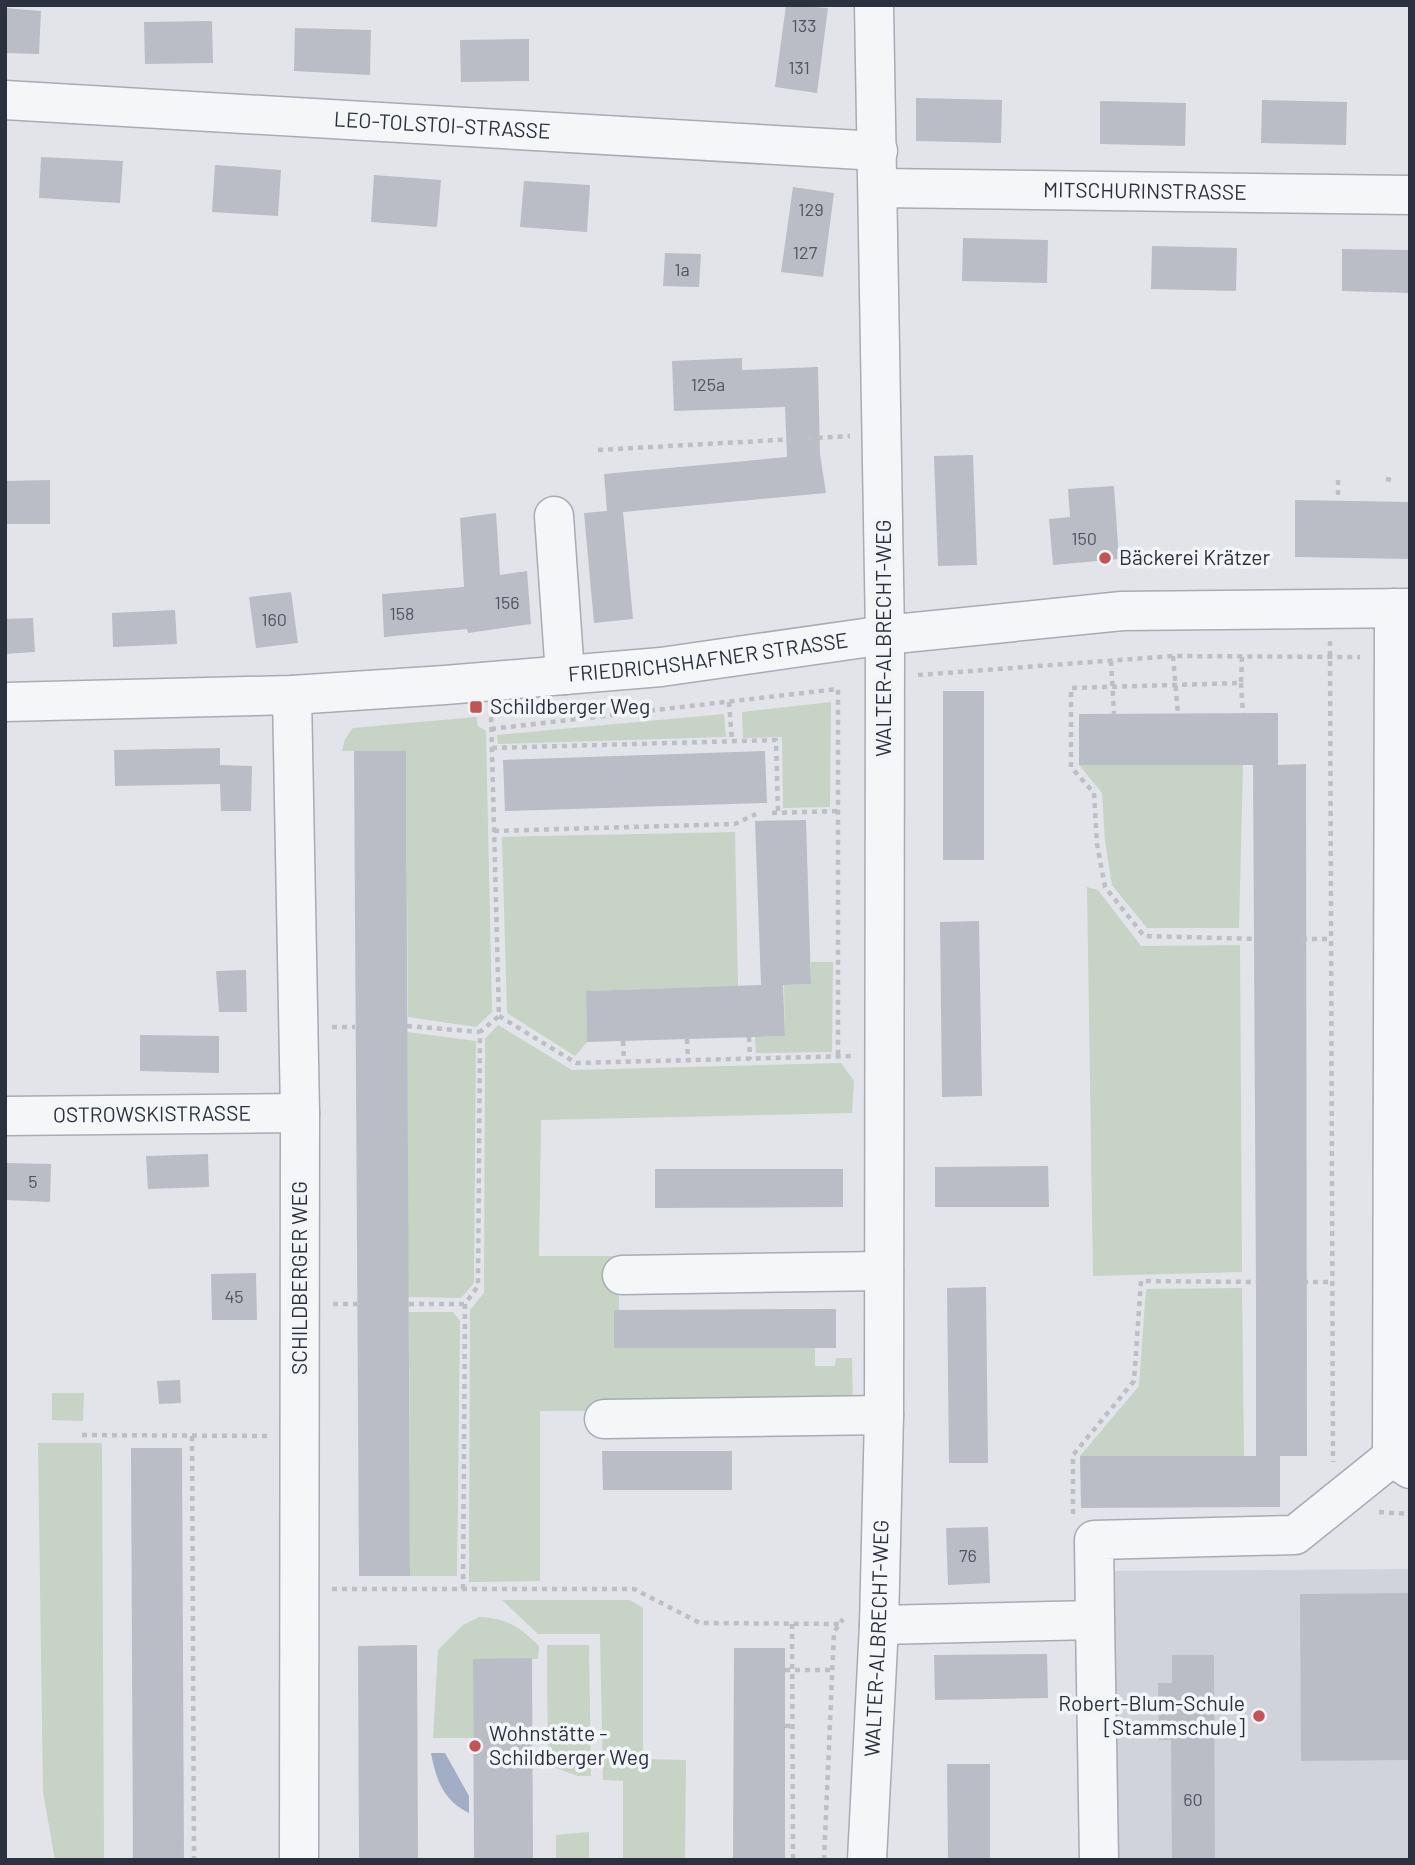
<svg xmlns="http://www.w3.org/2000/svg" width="1415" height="1865" font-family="Barlow,sans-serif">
<rect width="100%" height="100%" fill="#e3e4ea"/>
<polygon fill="#d1d3db" points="1410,1569 1410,1860 1109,1860 1108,1571"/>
<g fill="#c6d3c5">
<polygon points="831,702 830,807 783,808 782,737 743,738 742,712"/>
<polygon points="724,714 726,737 498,744 497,735"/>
<polygon points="476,717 478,726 486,731 492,1012 476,1027 408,1017 406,751 342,751 345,739 353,728"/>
<polygon points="1079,765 1243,765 1239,928 1147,928 1112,885 1105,841 1102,793"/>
<polygon points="735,832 738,986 586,991 587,1042 575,1056 507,1013 502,837"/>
<polygon points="1087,887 1098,890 1141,946 1240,945 1242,1272 1093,1276"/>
<polygon points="811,962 833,962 832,1052 756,1053 755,1037 785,1036 784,985 811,984"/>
<polygon points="498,1025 572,1070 841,1063 854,1081 852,1113 541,1120 539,1256 619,1256 619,1310 614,1310 614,1348 815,1348 815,1366 835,1366 836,1358 852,1358 853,1410 540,1411 540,1581 469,1582 470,1310 484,1293 485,1039"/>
<polygon points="407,1032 476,1041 474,1283 461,1298 408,1297"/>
<polygon points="1242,1288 1244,1456 1080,1456 1139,1386 1146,1289"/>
<polygon points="409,1312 453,1312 460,1321 457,1576 410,1576"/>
<polygon points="52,1393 84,1393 83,1421 52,1420"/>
<polygon points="102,1443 104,1860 55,1860 43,1792 38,1443"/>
<polygon points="630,1600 643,1608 643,1759 686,1760 685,1860 623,1860 623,1781 603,1780 600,1634 538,1634 502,1600"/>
<path d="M479,1617C507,1618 520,1627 539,1646L538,1659H473V1738H433L438,1650L463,1625Z"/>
<polygon points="547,1645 589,1645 591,1776 578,1776 548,1765"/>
<polygon points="589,1832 589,1860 556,1860 556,1835"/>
</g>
<path fill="#a1aec6" d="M431,1753H445L469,1796V1813C443,1801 436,1779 431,1753Z"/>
<g fill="#babdc6">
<polygon points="786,5 828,8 817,93 775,87"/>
<polygon points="5,8 41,11 39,54 5,53"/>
<polygon points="212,21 213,63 145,64 144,22"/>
<polygon points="295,28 371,30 370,75 294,71"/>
<polygon points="529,39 529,81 461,82 460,40"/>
<polygon points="916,98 1002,100 1001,143 916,141"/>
<polygon points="1262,100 1347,102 1346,145 1261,143"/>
<polygon points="1100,101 1186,103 1185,146 1100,144"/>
<polygon points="41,157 123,161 120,203 39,198"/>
<polygon points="215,165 281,170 278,216 212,212"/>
<polygon points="374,175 441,180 437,227 371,222"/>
<polygon points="524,181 590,185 587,232 520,227"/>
<polygon points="793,187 834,193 823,277 781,272"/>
<polygon points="963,238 1048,240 1047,283 962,281"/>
<polygon points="1152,246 1237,248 1236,291 1151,289"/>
<polygon points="1342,249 1410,250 1410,293 1342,291"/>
<polygon points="665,253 701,254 699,287 663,286"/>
<polygon points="742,358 742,370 818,367 820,454 826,493 623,512 633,619 594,623 584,513 607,511 604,474 787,457 785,407 674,411 672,361"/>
<polygon points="973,455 977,565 938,566 934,456"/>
<polygon points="50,480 50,524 5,524 5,481"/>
<polygon points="1114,486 1119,559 1053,565 1049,519 1070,517 1068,489"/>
<polygon points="1295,500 1410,502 1410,559 1295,557"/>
<polygon points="496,513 500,575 527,571 531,624 468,633 467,629 384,637 382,594 464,587 460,518"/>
<polygon points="291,592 298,643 256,648 249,597"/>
<polygon points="175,610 177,644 113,647 112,613"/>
<polygon points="33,618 35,652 5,654 5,619"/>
<rect x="943" y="691" width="41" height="169"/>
<polygon points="1278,713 1278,765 1306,764 1307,1456 1280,1456 1280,1507 1081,1508 1080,1456 1256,1456 1256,1290 1253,765 1079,765 1079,714"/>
<polygon points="220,748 220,765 252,766 251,811 221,811 220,784 115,786 114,750"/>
<polygon points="354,751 406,751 410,1576 359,1576"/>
<polygon points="765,751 767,803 505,811 503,760"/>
<polygon points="806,820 811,984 783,985 785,1036 587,1042 586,991 761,985 755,821"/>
<polygon points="979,921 982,1096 942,1097 940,922"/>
<polygon points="246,970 247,1012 219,1012 216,971"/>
<polygon points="140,1035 219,1036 219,1073 140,1071"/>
<polygon points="208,1154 209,1187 148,1189 146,1156"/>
<polygon points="5,1163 51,1164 50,1202 5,1200"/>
<polygon points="1048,1166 1049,1207 935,1207 935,1167"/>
<polygon points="655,1169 843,1169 843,1207 655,1208"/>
<polygon points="256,1273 257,1320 212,1320 211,1274"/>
<polygon points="986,1287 988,1463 949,1463 947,1288"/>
<polygon points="836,1309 836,1348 614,1348 614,1310"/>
<polygon points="180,1380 181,1403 159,1404 157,1381"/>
<polygon points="131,1448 182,1448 184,1860 133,1860"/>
<polygon points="602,1451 732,1451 732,1490 603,1490"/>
<polygon points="988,1527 990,1583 948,1585 946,1528"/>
<polygon points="1410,1593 1410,1760 1301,1761 1300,1594"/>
<polygon points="417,1645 418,1860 359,1860 358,1646"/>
<polygon points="734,1648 785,1648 785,1860 733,1860"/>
<polygon points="1047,1654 1048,1698 935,1700 934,1655"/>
<polygon points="1172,1655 1214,1655 1215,1860 1172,1860 1171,1740 1159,1740 1158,1683 1172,1683"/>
<polygon points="532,1658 533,1860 474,1860 473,1659"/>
<polygon points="947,1764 990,1764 990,1860 948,1860"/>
</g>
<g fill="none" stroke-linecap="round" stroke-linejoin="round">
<defs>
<g id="minor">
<path id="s1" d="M5,100L878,151"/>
<path id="s2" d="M879,188L1410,195"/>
<polyline points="554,516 565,675"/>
<polyline points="1394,608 1392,1457 1410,1469"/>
<polyline points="292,695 300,1113 299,1860"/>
<path id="s3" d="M5,702L292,695L445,685L661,667L885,635L1122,611L1410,608"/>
<path id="s4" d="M5,1116L300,1113"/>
<polyline points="622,1275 884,1271"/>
<polyline points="604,1419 884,1415"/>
<polyline points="1095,1620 1099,1860"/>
<polyline points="879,1625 1095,1620 1094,1540 1295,1535 1392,1457"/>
<path id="s5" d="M867,1860L879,1625L884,1415L885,635L874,5"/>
</g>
</defs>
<use href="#minor" stroke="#a8abb4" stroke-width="41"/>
<g stroke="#bdbfc4" stroke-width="4.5" stroke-dasharray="5 5" stroke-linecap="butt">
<polyline points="598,450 850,436"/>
<polyline points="1386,479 1393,480"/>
<polyline points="1338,495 1338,479"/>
<polyline points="1330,641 1333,1462"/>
<polyline points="1173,656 1178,714"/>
<polyline points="1242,657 1241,683 1071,688 1071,767 1094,793 1097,844 1105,887 1144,936 1259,939"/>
<polyline points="1111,661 1114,714"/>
<polyline points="918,675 1173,656 1360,657"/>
<polyline points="1241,683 1243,714"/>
<polyline points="729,702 732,741"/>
<polyline points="491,729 838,689 838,1056"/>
<polyline points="492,748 776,740 778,813"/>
<polyline points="772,813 838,811"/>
<polyline points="494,831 735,824 756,814"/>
<polyline points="1302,939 1331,939"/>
<polyline points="499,1016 576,1063 853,1056"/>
<polyline points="407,1026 480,1032"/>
<polyline points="332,1027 355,1027"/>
<polyline points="749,1037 750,1059"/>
<polyline points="687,1039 688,1060"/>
<polyline points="623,1041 624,1061"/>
<polyline points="1303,1282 1332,1282"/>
<polyline points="333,1304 357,1304"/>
<polyline points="409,1304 465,1304"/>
<polyline points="82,1435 267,1436"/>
<polyline points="192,1436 194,1860"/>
<polyline points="1379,1512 1410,1514"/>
<polyline points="1073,1514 1073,1455 1134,1381 1141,1281 1259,1282"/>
<polyline points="332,1589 634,1589 700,1623 839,1624"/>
<polyline points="463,1589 465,1304 478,1286 480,1032 499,1016 491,714"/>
<polyline points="792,1624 793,1860"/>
<polyline points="785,1670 834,1670"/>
<polyline points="785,1726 793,1726"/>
<polyline points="824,1860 834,1632 843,1619"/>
</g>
<use href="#minor" stroke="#f5f6f8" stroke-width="38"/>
</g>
<g fill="#c25456" stroke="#f2f4f7" stroke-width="2.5">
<circle cx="1105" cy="558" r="7"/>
<rect x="469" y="700" width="14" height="14" rx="3.5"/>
<circle cx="1259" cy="1716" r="7"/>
<circle cx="475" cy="1746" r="7"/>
</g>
<g text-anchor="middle" stroke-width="7" stroke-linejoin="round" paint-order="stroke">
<g font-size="18" fill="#505462">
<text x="804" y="32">133</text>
<text x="799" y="74">131</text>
<text x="811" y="216">129</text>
<text x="805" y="259">127</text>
<text x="682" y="276">1a</text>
<text x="708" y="391">125a</text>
<text x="1084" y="545">150</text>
<text x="507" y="609">156</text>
<text x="402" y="620">158</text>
<text x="274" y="626">160</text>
<text x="33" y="1188">5</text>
<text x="234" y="1303">45</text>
<text x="968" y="1562">76</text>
<text x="1193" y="1806">60</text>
</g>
<g font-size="21" fill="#2c3140" stroke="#f2f4f7">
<text dy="7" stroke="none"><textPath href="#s1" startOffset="438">LEO-TOLSTOI-STRASSE</textPath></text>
<text dy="7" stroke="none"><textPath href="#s2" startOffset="266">MITSCHURINSTRASSE</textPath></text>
<text transform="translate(884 638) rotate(-90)" y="7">WALTER-ALBRECHT-WEG</text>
<text dy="7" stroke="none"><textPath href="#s3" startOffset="705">FRIEDRICHSHAFNER STRASSE</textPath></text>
<text dy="7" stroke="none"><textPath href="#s4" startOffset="147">OSTROWSKISTRASSE</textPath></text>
<text transform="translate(300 1278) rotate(-90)" y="7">SCHILDBERGER WEG</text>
<text dy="7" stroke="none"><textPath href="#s5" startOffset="222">WALTER-ALBRECHT-WEG</textPath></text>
</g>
<g font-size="21" fill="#2c3140" stroke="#f2f4f7" text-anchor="start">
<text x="1119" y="565">Bäckerei Krätzer</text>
<text x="490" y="714">Schildberger Weg</text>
<text x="1245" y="1711" text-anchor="end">Robert-Blum-Schule<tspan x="1245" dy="24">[Stammschule]</tspan></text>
<text x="489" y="1741">Wohnstätte -<tspan x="489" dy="24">Schildberger Weg</tspan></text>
</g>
</g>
<rect width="1415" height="1865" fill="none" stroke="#2c3140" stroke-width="14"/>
</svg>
